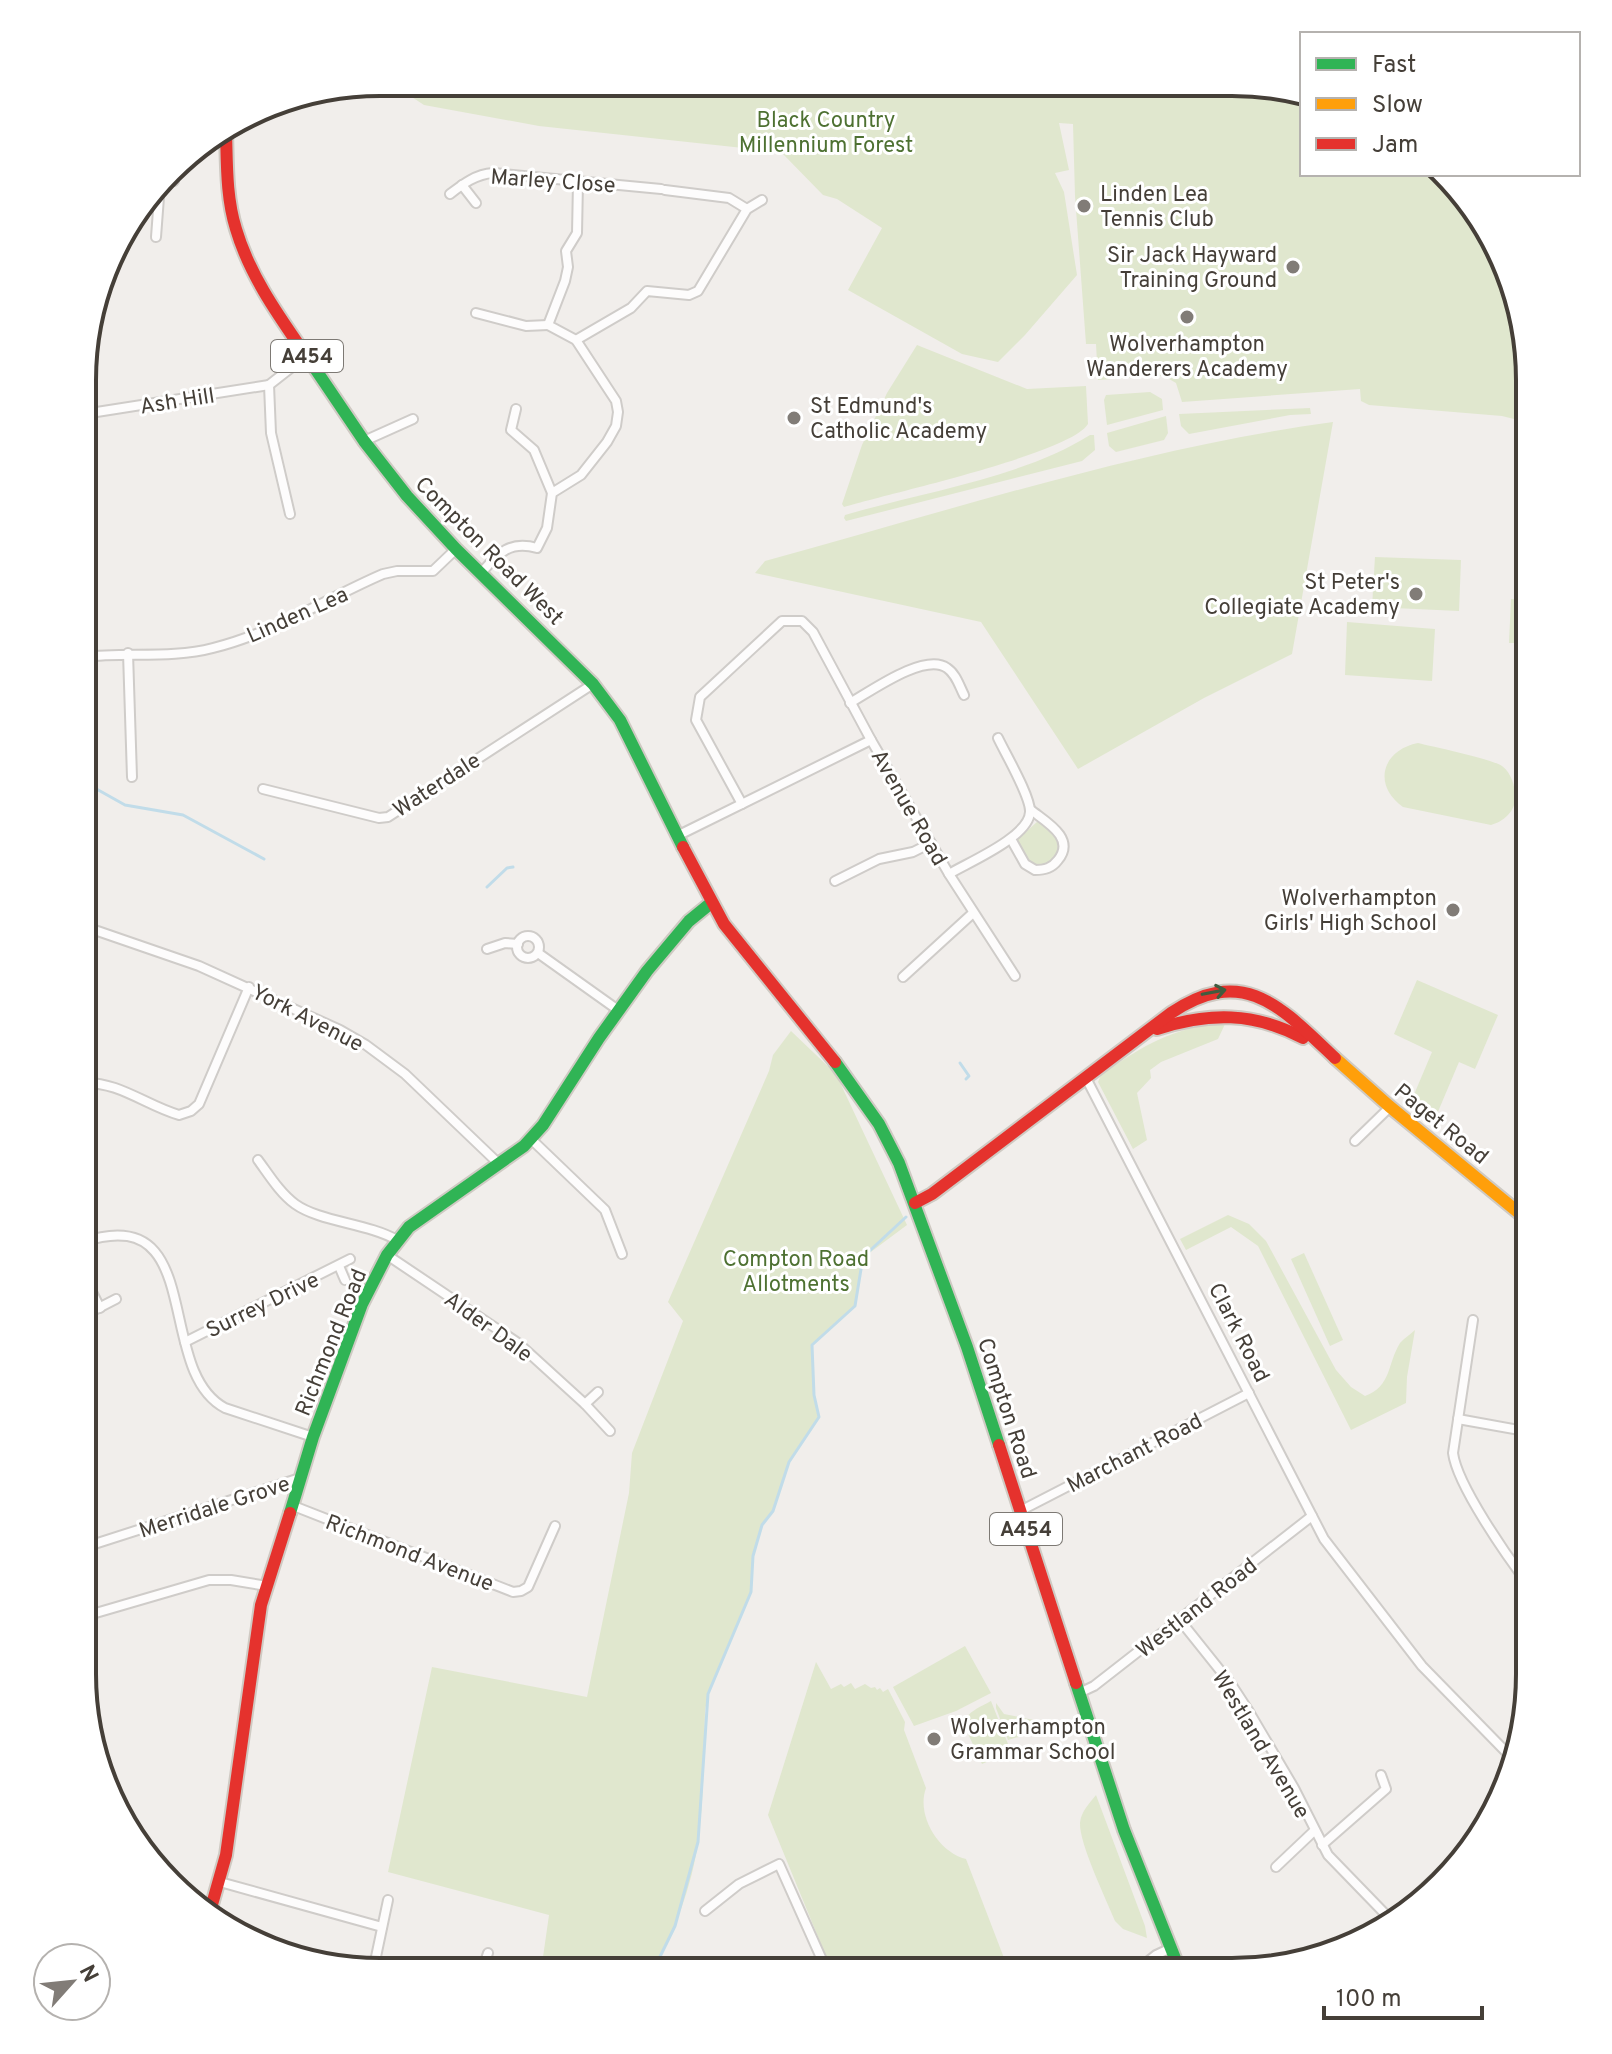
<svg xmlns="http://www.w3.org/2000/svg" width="1612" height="2054" font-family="Overpass,sans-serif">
<rect width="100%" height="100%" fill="#f1eeeb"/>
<g fill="#e0e7ce">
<polygon points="389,82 1009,84 1015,89 1017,84 1271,85 1302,96 1302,174 1437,174 1490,231 1520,303 1530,380 1530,423 1502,416 1369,405 1361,401 1360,389 1182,402 1176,383 1164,376 1157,376 1098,380 1096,344 1086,344 1075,196 1073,124 1059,123 1069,170 1055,173 1064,192 1077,275 1025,335 998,362 962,354 848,290 882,228 837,199 823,195 781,152 539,126 424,105"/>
<path d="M917,345L1027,389L1086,386L1088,424C1070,454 886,494 844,507L842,504L862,445L887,393Z"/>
<polygon points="1150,392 1162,399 1163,410 1107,425 1104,400 1106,395"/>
<polygon points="1310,408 1311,414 1290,415 1189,434 1181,426 1179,414"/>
<polygon points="1166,416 1168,433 1164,440 1116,452 1109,446 1107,433"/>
<path d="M1333,422L1292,654L1204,698L1078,769L981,622L755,573L765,561C952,510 1140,448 1333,422Z"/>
<path d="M1090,435H1094L1095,450L1082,461L846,521L844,518L845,515C922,492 1022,478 1090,435Z"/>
<polygon points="1375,557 1461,560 1459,611 1372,607"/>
<polygon points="1511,599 1530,601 1530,640 1523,643 1509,643"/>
<polygon points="1347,622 1435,629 1432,681 1345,675"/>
<path d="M1418,743C1434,747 1492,759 1502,766C1512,773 1516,789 1515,800C1514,813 1502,822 1491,825L1403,807C1372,785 1382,750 1418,743Z"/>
<path d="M1038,821C1053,832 1062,835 1059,855L1042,868L1026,863L1015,842Z"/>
<polygon points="1417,980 1498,1015 1475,1069 1459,1062 1437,1114 1410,1104 1432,1052 1394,1034"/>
<path d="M1226,1022L1218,1039L1161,1062L1150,1070L1151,1078L1137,1093L1147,1140L1133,1149L1098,1082L1101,1075C1147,1043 1170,1029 1226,1022Z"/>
<path d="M791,1031L836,1074L907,1225L864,1257L855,1306L812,1345L814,1395L819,1417L789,1462L773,1511L762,1525L753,1556L751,1592L708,1694L705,1711C704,1754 704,1799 698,1842C692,1886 674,1933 653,1971H541L549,1915L388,1872L432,1667L587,1697L629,1493L632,1453L683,1321L668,1302L769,1071L773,1055Z"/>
<path d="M1228,1215L1249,1224L1266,1241L1336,1370L1351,1387L1365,1396C1392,1386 1387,1364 1400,1343C1404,1338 1411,1334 1415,1330L1407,1377L1406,1403L1351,1430L1258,1246L1231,1227L1186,1250L1180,1239Z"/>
<polygon points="1304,1253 1343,1340 1330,1346 1291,1259"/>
<polygon points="965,1646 991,1693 956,1711 914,1726 893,1687"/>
<path d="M816,1662L831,1689L841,1684L844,1687L851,1683L855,1689L865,1684L871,1688L875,1687L877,1690L880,1688L883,1692L888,1689L905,1722L904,1730L926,1788C916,1815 938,1852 966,1859L1009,1971H832L768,1815Z"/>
<path d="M991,1701L1008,1744L997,1748L998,1757L982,1764L964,1725C965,1712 981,1707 991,1701Z"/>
<polygon points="996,1703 1004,1714 1034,1720 1039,1731 1008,1740 996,1708"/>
<path d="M1096,1795L1145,1926L1147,1938L1123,1929L1115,1921C1106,1899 1079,1843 1080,1823C1081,1811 1090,1803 1096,1795Z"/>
</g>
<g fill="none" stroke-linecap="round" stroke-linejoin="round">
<g stroke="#c1dce9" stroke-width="3">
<polyline points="84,782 125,805 183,815 264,859"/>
<polyline points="487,887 507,868 513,867"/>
<polyline points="960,1063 969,1076 966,1079"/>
<polyline points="653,1971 675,1926 698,1842 708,1694 751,1592 753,1556 762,1525 773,1511 789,1462 819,1417 814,1395 812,1345 855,1306 863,1257 906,1217"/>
</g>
<defs>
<g id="street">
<polyline points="165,179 174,181"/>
<polyline points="462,185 476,203"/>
<polyline points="665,190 729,198 747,209"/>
<path d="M450,194C463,184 476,174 493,173L661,189"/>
<polyline points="156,237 160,184"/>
<polyline points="476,313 526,326 548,325"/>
<polyline points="576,340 631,308 647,291 689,295 698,291 747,209 762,200"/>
<polyline points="269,385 271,433 290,514"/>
<polyline points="516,409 511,430 534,450 552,493"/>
<polyline points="84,414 269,385 306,356"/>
<polyline points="364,441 413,419"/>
<path d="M481,573C498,554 509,540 537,548L547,528L552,493L581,475L607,442L616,426L618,412L616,401L576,340L548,325L565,281L568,267L566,251L577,233L578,183"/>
<polyline points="128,653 132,777"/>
<path d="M84,657C126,652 172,659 213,648C274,633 327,598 383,574L397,571H433L456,549"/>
<path d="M850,703C871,691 925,652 947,668C956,674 959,685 964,695"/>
<polyline points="263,789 379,818 388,817 593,684"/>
<polyline points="742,804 696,720 700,697 782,621 802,621 813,632 871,740"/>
<polyline points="677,836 871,740 949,874 1015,976"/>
<path d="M1011,839L1025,864L1035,870C1045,870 1052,868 1058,860C1076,838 1046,822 1031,810"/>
<path d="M949,874C969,862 1029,837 1030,812C1031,797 1005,753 998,738"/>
<polyline points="835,881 879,859 913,852 931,843"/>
<polyline points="83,926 199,966 340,1030 366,1045 405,1074 498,1163"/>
<circle cx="528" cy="947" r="11"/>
<polyline points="487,949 505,943 518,944"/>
<polyline points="538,953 618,1010"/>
<polyline points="903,977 973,913"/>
<polyline points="1086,1078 1324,1539 1422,1666 1510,1756"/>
<path d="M83,1083C118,1081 147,1106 179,1115L191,1111L199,1104L249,987"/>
<polyline points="531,1139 605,1210 622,1254"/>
<polyline points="1355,1141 1390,1107"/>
<path d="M258,1160C269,1175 280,1193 295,1204C320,1222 367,1223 397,1240"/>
<path d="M83,1242C208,1200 153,1370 225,1408L313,1437"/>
<polyline points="387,1255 518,1343 585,1404 610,1431"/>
<polyline points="339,1266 345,1280"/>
<polyline points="83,1274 100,1308"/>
<polyline points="83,1316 116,1299"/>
<path d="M1473,1320L1453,1453C1457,1485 1508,1558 1529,1585"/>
<polyline points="185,1342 350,1259"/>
<polyline points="585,1404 598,1392"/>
<polyline points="1458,1419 1530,1432"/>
<polyline points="291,1505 513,1592 521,1591 528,1587 555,1526"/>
<polyline points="1020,1511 1249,1393"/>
<polyline points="82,1548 300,1478"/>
<polyline points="82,1617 209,1580 231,1580 267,1586"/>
<polyline points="1179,1619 1231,1684 1248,1710 1294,1788 1328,1855 1391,1920"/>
<polyline points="1079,1693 1094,1686 1312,1516"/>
<polyline points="1322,1845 1386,1789 1381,1775"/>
<polyline points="1276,1867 1314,1831"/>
<polyline points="220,1882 382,1927"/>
<polyline points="705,1911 739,1884 779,1864 827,1971"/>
<polyline points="1378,1933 1484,1830"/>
<polyline points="373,1971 388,1900"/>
<polyline points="482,1971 488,1953"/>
<polyline points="1136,1971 1156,1955 1171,1948"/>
</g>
<g id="fast">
<polyline points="314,367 364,441 407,496 456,549 593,684 620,720 683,847"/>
<polyline points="835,1062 879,1124 899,1163 967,1347 999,1445"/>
<polyline points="290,1513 313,1437 362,1304 387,1255 409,1227 524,1146 543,1125 599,1038 647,971 689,921 711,903"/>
<polyline points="1076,1683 1124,1830 1180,1971"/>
</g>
<polyline id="slow" points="1335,1058 1389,1106 1530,1222"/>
<g id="jam">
<path d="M226,131C227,163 226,197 236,229C251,280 284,323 314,367"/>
<polyline points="683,847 724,924 835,1062"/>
<path d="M1157,1029C1209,1012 1254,1012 1303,1038"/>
<path d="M915,1203L932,1194L1171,1013C1244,964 1281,1007 1335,1058"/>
<polyline points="999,1445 1076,1683"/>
<polyline points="209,1915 226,1855 261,1605 290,1513"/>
</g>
</defs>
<use href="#street" stroke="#cfccc9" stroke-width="12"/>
<use href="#fast" stroke="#cfcac3" stroke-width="16"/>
<use href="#slow" stroke="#cfcac3" stroke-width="16"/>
<use href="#jam" stroke="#cfcac3" stroke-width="16"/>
<use href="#street" stroke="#fdfcfc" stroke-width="8"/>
<use href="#fast" stroke="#30b455" stroke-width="12"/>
<use href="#slow" stroke="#ff9f0a" stroke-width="12"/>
<use href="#jam" stroke="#e5322d" stroke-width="12"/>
</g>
<defs><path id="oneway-shaft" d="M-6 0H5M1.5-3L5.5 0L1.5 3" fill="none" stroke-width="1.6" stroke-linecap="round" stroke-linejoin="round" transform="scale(2)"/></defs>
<use stroke="#405c3f" href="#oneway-shaft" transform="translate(1214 992) rotate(-11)"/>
<g fill="#817c77" stroke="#fff" stroke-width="3">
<circle cx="1084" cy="206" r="8"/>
<circle cx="1293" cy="267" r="8"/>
<circle cx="1187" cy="317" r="8"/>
<circle cx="794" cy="418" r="8"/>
<circle cx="1416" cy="594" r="8"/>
<circle cx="1453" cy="910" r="8"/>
<circle cx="934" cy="1739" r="8"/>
</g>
<g text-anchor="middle" stroke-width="6" stroke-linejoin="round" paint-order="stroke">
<g fill="#fff" stroke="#7d7974" stroke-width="2">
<rect x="271" y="340" width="72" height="32" rx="6"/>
<rect x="990" y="1513" width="72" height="32" rx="6"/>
</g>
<g font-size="20" font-weight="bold" fill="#453f38">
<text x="307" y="363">A454</text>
<text x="1026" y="1536">A454</text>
</g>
<g font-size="22" fill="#4e7132" stroke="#fff">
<text x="826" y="127">Black Country<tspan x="826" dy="25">Millennium Forest</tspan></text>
<text x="796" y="1266">Compton Road<tspan x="796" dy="25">Allotments</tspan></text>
</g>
<g font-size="22" fill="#453f38" stroke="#fff">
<text transform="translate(553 180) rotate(4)" y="8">Marley Close</text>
<text transform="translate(177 400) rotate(-9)" y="8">Ash Hill</text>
<text transform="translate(490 550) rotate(45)" y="8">Compton Road West</text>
<text transform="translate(297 614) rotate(-24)" y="8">Linden Lea</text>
<text transform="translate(436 784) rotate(-33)" y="8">Waterdale</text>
<text transform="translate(910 807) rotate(60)" y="8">Avenue Road</text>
<text transform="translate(308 1017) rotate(27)" y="8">York Avenue</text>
<text transform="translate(1442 1123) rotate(39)" y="8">Paget Road</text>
<text transform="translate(262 1304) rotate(-26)" y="8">Surrey Drive</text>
<text transform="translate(489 1326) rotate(36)" y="8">Alder Dale</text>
<text transform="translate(1240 1332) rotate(63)" y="8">Clark Road</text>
<text transform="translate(330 1342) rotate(-68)" y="8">Richmond Road</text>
<text transform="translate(1008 1408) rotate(72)" y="8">Compton Road</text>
<text transform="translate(1134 1452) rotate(-27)" y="8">Marchant Road</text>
<text transform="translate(214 1506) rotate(-18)" y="8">Merridale Grove</text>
<text transform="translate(410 1552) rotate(21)" y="8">Richmond Avenue</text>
<text transform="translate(1196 1607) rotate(-38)" y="8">Westland Road</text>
<text transform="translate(1262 1744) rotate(59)" y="8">Westland Avenue</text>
</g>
<g font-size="22" fill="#453f38" stroke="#fff" text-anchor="start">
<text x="1100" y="201">Linden Lea<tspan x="1100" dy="25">Tennis Club</tspan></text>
<text x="1277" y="262" text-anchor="end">Sir Jack Hayward<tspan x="1277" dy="25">Training Ground</tspan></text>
<text x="1187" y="351" text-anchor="middle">Wolverhampton<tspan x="1187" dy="25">Wanderers Academy</tspan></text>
<text x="810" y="413">St Edmund's<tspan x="810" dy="25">Catholic Academy</tspan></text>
<text x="1400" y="589" text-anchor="end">St Peter's<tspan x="1400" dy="25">Collegiate Academy</tspan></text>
<text x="1437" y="905" text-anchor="end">Wolverhampton<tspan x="1437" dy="25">Girls' High School</tspan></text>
<text x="950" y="1734">Wolverhampton<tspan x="950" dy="25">Grammar School</tspan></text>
</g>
</g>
<path d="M0 0H1612V2054H0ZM380 96H1232A284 284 0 0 1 1516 380V1674A284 284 0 0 1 1232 1958H380A284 284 0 0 1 96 1674V380A284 284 0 0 1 380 96Z" fill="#fff" fill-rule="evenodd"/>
<path fill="none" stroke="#453f38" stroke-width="4" d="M380 96H1232A284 284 0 0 1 1516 380V1674A284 284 0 0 1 1232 1958H380A284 284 0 0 1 96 1674V380A284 284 0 0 1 380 96Z"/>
<rect x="1300" y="32" width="280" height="144" fill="#ffffff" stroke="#b5b2af" stroke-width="2"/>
<rect x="1316" y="58" width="40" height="12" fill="#30b455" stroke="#b5b2af" stroke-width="2"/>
<text x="1372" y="72" font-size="24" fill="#453f38">Fast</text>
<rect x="1316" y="98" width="40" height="12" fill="#ff9f0a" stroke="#b5b2af" stroke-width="2"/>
<text x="1372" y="112" font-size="24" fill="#453f38">Slow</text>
<rect x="1316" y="138" width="40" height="12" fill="#e5322d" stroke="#b5b2af" stroke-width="2"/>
<text x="1372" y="152" font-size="24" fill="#453f38">Jam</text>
<g transform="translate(72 1982) rotate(63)"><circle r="38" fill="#ffffff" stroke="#b5b2af" stroke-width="2"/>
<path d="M0-6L14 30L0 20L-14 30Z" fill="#817c77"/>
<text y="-12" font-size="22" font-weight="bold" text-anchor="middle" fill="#453f38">N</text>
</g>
<path d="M1324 2006v12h158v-12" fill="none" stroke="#453f38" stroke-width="4"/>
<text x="1336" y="2006" font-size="24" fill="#453f38" stroke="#ffffff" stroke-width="6" paint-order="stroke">100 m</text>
</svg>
